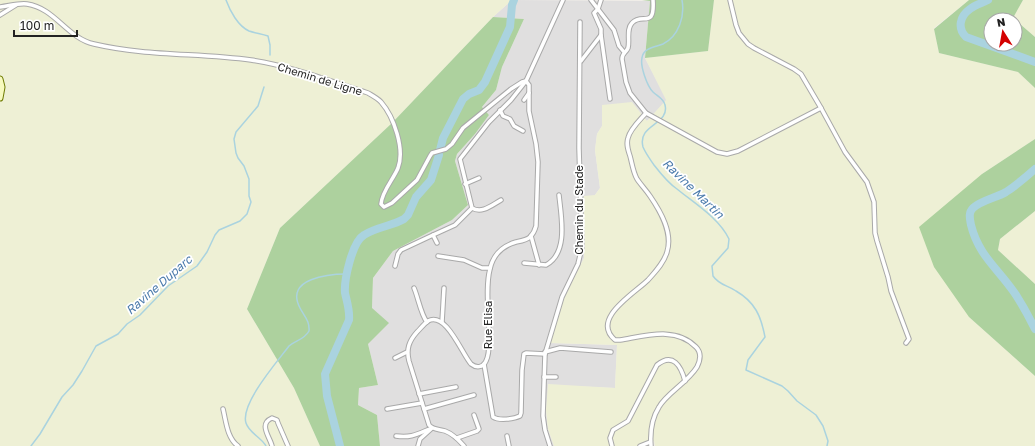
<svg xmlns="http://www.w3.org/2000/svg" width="1035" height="446" font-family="'Golos Text',sans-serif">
<rect width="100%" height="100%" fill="#f2efe9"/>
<polygon fill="#e0dfdf" points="512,0 650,1 645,58 667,100 647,121 602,105 602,126 597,134 595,150 600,188 595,195 584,245 584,258 564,298 550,343 617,345 615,388 549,385 546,410 548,429 554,446 380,446 377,415 358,405 359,388 378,385 368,344 372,308 373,278 393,251 452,220 468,205 455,161 457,154 475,134 489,115 482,107 496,90 502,67 524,19 493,17"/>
<g fill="#eef0d5">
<polygon points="0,0 512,0 493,17 392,123 280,228 247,309 294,388 320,446 0,446"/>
<polygon points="714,0 969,0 934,28 939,53 1018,72 1035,88 1035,139 982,174 969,317 1035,376 1035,446 655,446 654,441 643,446 554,446 548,429 546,410 548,384 615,388 617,345 549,343 564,298 584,258 584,196 595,195 600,188 595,150 597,134 602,126 602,105 632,102 647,121 666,100 645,58 708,51"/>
<polygon points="1023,0 1035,0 1035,37 1013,18"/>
<polygon points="1035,211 1035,284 998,250 1000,239"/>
</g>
<g fill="#add19e" fill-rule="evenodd">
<polygon points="642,0 714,0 708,51 645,58 650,1"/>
<path d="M969,0H1023L1013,18L1035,37V88L1018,72L939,53L934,29ZM991,20H1015V44H991Z"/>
<polygon points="493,17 524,19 502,67 496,90 482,107 489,115 475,134 457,154 455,161 468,205 452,220 393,251 373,278 372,308 389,323 368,344 378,385 359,388 358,405 377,415 380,446 320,446 294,388 247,309 280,228 392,123"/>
<polygon points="1035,139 1035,211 1000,239 998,250 1035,284 1035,376 969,317 934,267 919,227 982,174"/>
</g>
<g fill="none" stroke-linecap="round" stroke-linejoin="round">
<g stroke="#aad3df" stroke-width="1.5">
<path d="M226,0C230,11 238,26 249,31C255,33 262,34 268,36L270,45V55"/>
<path d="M682,0C685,16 679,36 663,44C655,47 643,48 642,58C640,66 647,86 653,92C657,96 664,99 665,105C670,125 637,124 643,147C646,154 650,159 654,165C661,174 668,183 677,189C694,203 719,218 729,239L728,248L712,266L713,276C719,285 727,285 736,291C755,302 761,316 765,337L748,360L746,370L782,386L788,391L797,401L816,415L823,426L828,441L827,446"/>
<polyline points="31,446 40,434 62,397 73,385 82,371 96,346 118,334 127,324 140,315 168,286 197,266 207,252 215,235 219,230 240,221 247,214 251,202 249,196 249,179 244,166 238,158 236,153 234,139 236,132 258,106 264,87"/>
<path d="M266,446C261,437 249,433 246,423C240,404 277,362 289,346C296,340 304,340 309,331C310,321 304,316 300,308C284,278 330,274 347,274"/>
</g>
<g stroke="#aad3df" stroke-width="8">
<path d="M988,0C982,3 975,5 970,9C960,16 957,28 966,37L1035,62"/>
<polyline points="440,150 443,138 463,99 469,94 479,90 485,82 510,27 512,5 514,0"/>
<path d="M1035,169C1026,177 1017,185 1006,192C996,198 982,200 973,208C968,213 970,219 971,225C979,257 999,269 1016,295C1023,306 1029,317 1035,329"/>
<path d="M340,446L327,396L325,374L349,320C350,311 347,302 345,293C344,280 352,242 364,235C376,227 392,226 404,219L408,215L416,197L431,180L439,155"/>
</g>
<defs>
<g id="street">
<polyline points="591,0 614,30 619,46 624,52"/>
<path d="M653,0C655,30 642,12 632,23C626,29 630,41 628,48C626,53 622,53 622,59L626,82L630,93L646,113L717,152L727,154L738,151L821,108"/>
<polyline points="730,0 736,25 739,33 748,44 754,48 794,69 801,74 821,108 845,152 867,182 874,202 875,233 877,241 888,277 891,291 909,339 906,343"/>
<path d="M0,7C9,6 18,3 27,4C55,8 67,38 94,44C145,56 199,53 251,60C291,66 330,81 368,93C373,96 377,98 381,102C394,117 405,149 398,168C393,180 382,191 381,204L384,207L392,203L417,180L430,156L432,153L446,149L452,144L463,128L511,89L522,82L526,81"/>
<polyline points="0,15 16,5"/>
<polyline points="601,35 610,99"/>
<polyline points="581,61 601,35 601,29 594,13 598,9 601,0"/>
<polyline points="524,100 529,93"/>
<polyline points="500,110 503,116 510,119 514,126 523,131"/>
<path d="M646,113C640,120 630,129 628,138C626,144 628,150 630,156C632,163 633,172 637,179C641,185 646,190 650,196C661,212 673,233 667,252C664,263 655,272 648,280C635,293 590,319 615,340H620C645,336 676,326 696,347C702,353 700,361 697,367C687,383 667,393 659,407C652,418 650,433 651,446"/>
<polyline points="465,184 479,178"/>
<path d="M501,200C492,205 482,214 472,208L460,159L489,122L511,100L526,81L563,0"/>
<polyline points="433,235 455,225 472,208"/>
<polyline points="531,236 539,265"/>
<polyline points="438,256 464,260 482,268 490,268"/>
<path d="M524,263L546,265C569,253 561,216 559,195"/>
<polyline points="395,266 398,254 401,250 433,235 437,243"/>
<path d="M414,288C418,297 421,315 427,322"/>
<polyline points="442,322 444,288"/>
<polyline points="545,352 560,348 611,352"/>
<polyline points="395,358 407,352"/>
<path d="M484,364L493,417C499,421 514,419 520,416L521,413L522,370L524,354L526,353L545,354"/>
<polyline points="544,377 556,377"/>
<polyline points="419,394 456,387"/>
<path d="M223,409C226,421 227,438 238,446"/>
<polyline points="387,409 422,403"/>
<polyline points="424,409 474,395"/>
<path d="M396,436C412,438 417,434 432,428"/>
<polyline points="507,436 509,446"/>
<polyline points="457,438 477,431 479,429 474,415"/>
<path d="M272,446C270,437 258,424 272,418L277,420L278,423L288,446"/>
<polyline points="418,446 420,439 431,429"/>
<path d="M464,446C458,439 453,434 445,431C439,429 433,430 429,425L409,361C406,349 409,341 417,332C420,329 424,324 428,321C446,311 462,354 471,364C476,368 483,368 486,361C490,353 489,343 489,334C489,315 485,287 490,269C493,255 502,246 516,242C521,241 527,240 530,237C533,234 535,230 536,226L538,162L536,144L529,111V85L526,81"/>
<polyline points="550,446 545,430 543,416 545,354 562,297 578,264 582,247 579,148 580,22"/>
<path d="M612,446L610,438L613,430L628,421L657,365C673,352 681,366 685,381"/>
<polyline points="640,446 650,442"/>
</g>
<polyline id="secondary" points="0,79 2,87 0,98"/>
</defs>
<use href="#street" stroke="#a9a9a9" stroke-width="5.5"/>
<use href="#secondary" stroke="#707d05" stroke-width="7"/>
<use href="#street" stroke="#fff" stroke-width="3.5"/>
<use href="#secondary" stroke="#f7fabf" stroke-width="5"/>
</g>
<g text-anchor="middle" stroke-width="3.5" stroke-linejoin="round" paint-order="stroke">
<g font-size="11" fill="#222" stroke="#fff">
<text transform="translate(320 79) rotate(17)" y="4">Chemin de Ligne</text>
<text transform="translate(579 210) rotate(-90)" y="4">Chemin du Stade</text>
<text transform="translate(488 325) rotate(-90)" y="4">Rue Elisa</text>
</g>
<g font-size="12" font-style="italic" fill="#4a7aab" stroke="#fff">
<text transform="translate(693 189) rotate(44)" y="4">Ravine Martin</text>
<text transform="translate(159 285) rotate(-41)" y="4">Ravine Duparc</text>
</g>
</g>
<g transform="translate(1003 32) rotate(349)"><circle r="19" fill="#ffffff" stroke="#a7a7a7"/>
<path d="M0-3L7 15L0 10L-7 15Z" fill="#d40000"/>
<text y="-6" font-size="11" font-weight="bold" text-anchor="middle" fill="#222222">N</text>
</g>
<path d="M14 30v6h63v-6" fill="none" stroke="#222222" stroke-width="2"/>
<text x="20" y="30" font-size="12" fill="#222222" stroke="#ffffff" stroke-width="3" paint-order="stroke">100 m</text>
</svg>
